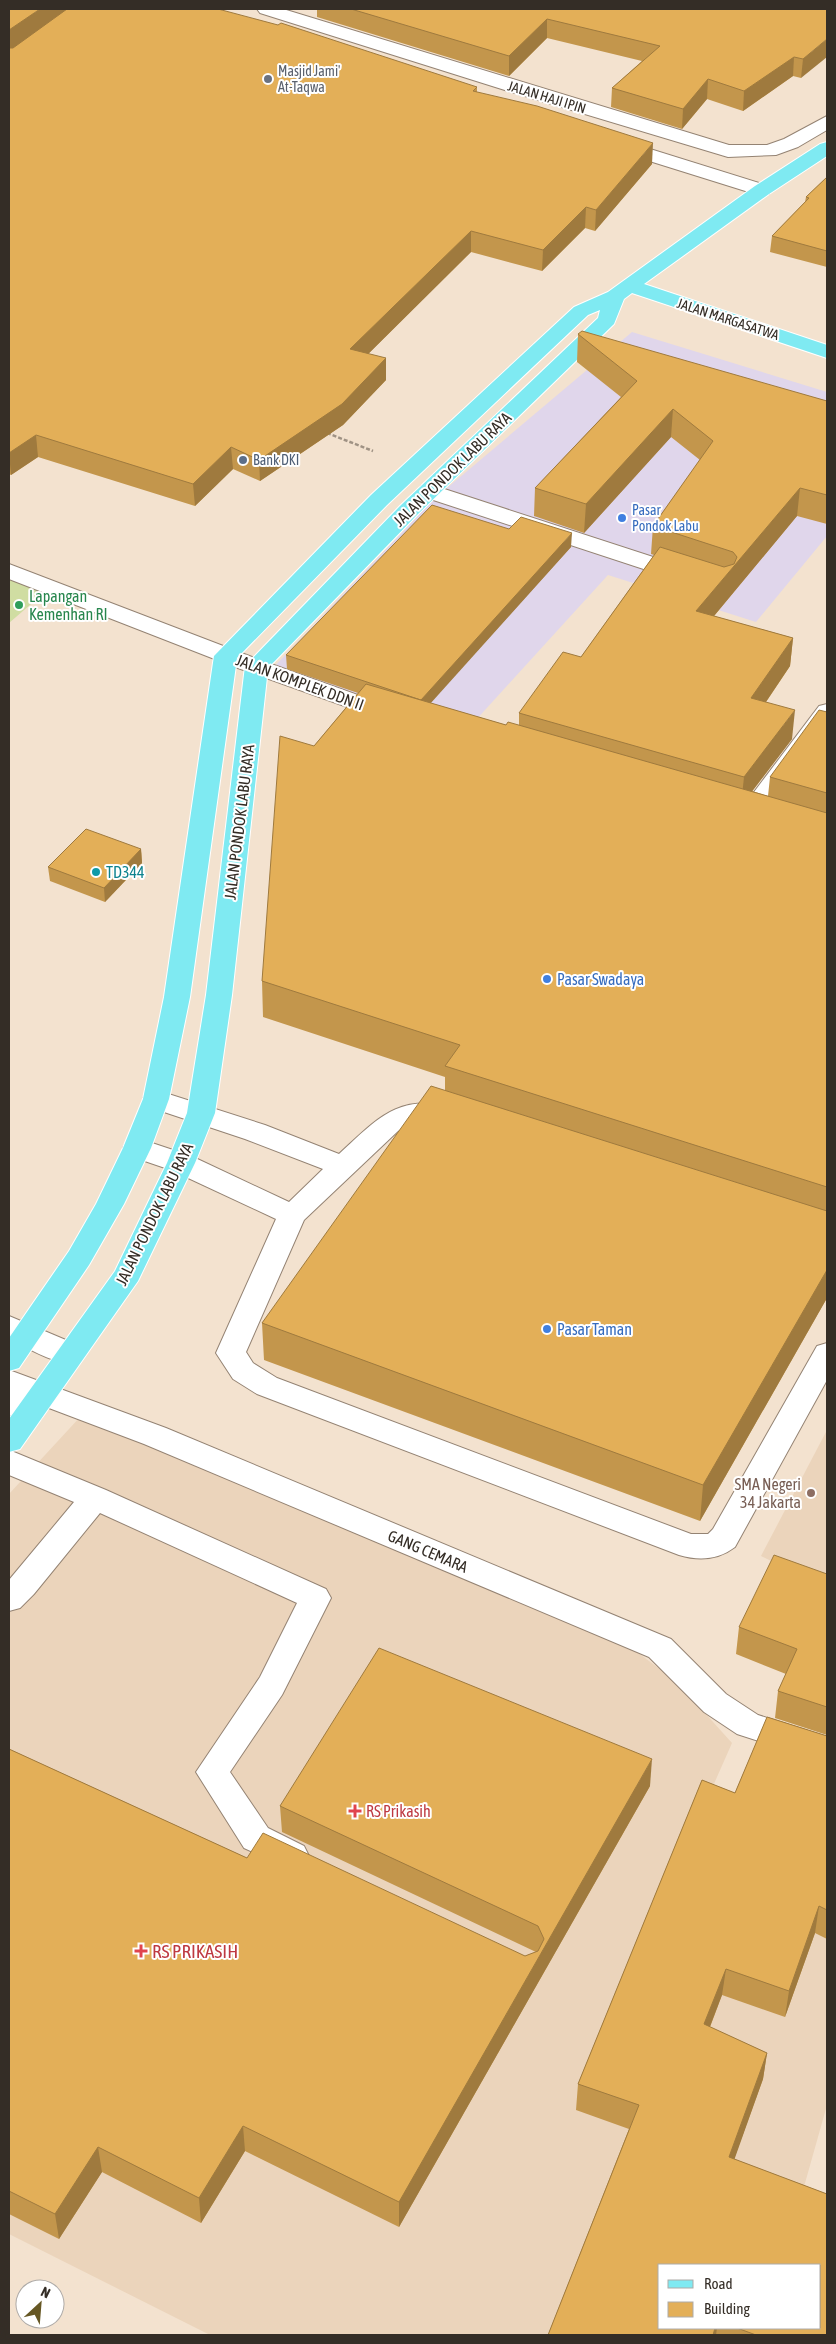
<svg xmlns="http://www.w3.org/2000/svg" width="836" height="2344" font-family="'Asap Condensed',sans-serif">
<rect width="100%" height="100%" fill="#f3e2cf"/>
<polygon fill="#e0d6eb" points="632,332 827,392 827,536 756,622 608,575 465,732 271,670 434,499"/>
<g fill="#ebd4bb">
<polygon points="81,1416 621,1640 677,1682 732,1743 672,1879 827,1934 827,2105 789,2240 660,2265 660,2328 727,2335 210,2335 9,2234 9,1494"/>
<polygon points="827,1430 827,1588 761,1556"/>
</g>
<polygon fill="#d0dda2" points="9,571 52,586 9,623"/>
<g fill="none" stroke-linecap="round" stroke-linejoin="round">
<defs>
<g id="minor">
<polygon points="257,9 283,9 729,145 767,145 784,139 827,116 827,130 798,147 776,155 728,157 508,91 260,13"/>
<polygon points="618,139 769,186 772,190 769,194 755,194 611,149 609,145 611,141"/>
<polygon points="429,484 690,569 693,574 690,579 682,581 674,579 421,496 418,491 421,486"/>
<polygon points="9,564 252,657 394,708 398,713 394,718 386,720 378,718 235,667 9,579"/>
<polygon points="827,704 827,727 757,822 748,825 739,822 736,817 739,812 819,706"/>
<path d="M156,1090L265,1125L339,1154C378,1118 399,1092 457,1108L461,1115L457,1122C434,1128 426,1115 398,1131L304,1220L246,1352L253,1363L277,1378L691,1534H708L713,1529L817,1346L827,1343V1380L735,1547C718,1560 699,1561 679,1555L257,1394L233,1379L216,1353L276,1219L171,1170L127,1155L123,1148L127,1141L137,1138L191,1156L289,1202L323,1169L245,1139L146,1106L143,1099L146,1092Z"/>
<path d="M9,1316L80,1346L85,1354L80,1362C58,1368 29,1348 9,1339Z"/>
<polygon points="9,1370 166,1428 671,1639 726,1694 758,1715 827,1737 827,1763 737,1734 704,1712 649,1657 144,1444 41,1405 45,1412 40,1420 30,1423 9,1415"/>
<polygon points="9,1450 106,1490 326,1589 331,1598 282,1695 230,1772 268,1828 304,1846 309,1856 304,1866 292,1870 244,1848 196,1772 260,1677 297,1603 100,1513 34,1594 20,1608 9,1611 9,1580 74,1502 9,1475"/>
</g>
<polygon id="major" points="827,142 827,156 769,194 644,284 827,345 827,358 632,293 624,299 614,324 416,516 268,668 232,995 215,1113 195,1163 138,1281 20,1449 9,1452 9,1419 115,1271 167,1163 187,1113 206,995 245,666 400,506 598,318 600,310 588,315 387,505 237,658 190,997 169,1099 151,1148 124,1204 89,1265 19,1368 9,1371 9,1338 69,1251 96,1204 123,1148 143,1099 164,997 214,656 371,495 574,307 608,292 755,186 820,144"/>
</defs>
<use href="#minor" stroke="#948373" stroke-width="2"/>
<use href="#major" stroke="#fff" stroke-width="2"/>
<polyline stroke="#9f9284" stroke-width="2.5" stroke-dasharray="4 2" stroke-linecap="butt" points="327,433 373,451"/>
<use href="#minor" fill="#fff" fill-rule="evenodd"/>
<use href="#major" fill="#7feaf2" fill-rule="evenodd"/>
</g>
<g fill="#c3964c" fill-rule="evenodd">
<polygon points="9,9 477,87 477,92 652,164 595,231 585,228 542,271 471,252 368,354 386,380 343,425 260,481 233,469 195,506 38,457 11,475 9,474"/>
<polygon points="317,9 827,9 801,78 793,76 743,111 707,99 682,129 611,107 612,88 642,61 547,38 509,76 317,17"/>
<polygon points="827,177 827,267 770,252 772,236 805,202 806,197"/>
<polygon points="578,334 827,401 827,524 797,516 714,616 793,638 790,666 766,702 792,739 752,791 768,796 770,777 827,712 827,1298 700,1521 264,1360 262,1323 445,1090 445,1077 263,1017 262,981 314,746 358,693 287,669 286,655 509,529 571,547 430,703 506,725 519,725 519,713 581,657 654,555 651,554 653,526 700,460 671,437 584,533 534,516 535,488 621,397 577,362"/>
<polygon points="141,849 142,863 105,902 50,881 48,867"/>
<polygon points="827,1571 827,1735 775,1718 778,1691 786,1674 736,1654 739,1627 827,1574"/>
<path d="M767,1717L827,1736V1939L815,1933L785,2017L722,1995L710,2027L767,2053L763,2079L734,2159L827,2194V2335H548L629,2129L576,2110L578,2084L702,1780L735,1793ZM660,2265H820V2328H660Z"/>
<polygon points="9,1749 247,1858 525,1956 536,1952 282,1832 280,1806 650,1786 399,2227 245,2151 201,2223 102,2172 59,2239 9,2214"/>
</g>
<g fill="#9f7a3e">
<polygon points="40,9 70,9 9,52 9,30"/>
<polygon points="547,19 547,38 509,76 509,56"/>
<polygon points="827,39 827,57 801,78 803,59"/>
<polygon points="794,57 793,76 743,111 744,91"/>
<polygon points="708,79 707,99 682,129 683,109"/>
<polygon points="653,143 652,164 595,231 596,210"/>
<polygon points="586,207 585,228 542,271 543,250"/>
<polygon points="471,231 471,252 351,371 350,349"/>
<polygon points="386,358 386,380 343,425 260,481 259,460"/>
<polygon points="673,409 671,437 584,533 586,504"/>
<polygon points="36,435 38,457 11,475 9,453"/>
<polygon points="231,447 233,469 195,506 193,484"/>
<polygon points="800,488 797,516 694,640 696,611"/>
<polygon points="572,533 571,547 421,714 421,700"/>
<polygon points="793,638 790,666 749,727 751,698"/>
<polygon points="795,710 792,739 741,806 744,777"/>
<polygon points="141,849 142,863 105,902 104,888"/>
<polygon points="827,1270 827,1298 700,1521 703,1485"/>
<polygon points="652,1759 650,1786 399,2227 399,2202"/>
<polygon points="819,1906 815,1933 785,2017 789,1991"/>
<polygon points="726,1969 722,1995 701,2050 704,2024"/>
<polygon points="767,2053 763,2079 726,2183 729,2157"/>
<polygon points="243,2126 245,2151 201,2223 199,2198"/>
<polygon points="98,2147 102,2172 59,2239 55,2214"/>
<polygon points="715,2328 717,2328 716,2335 713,2335"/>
</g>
<g fill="#e3af58" stroke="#9f7a3e">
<polygon points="9,9 40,9 9,30"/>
<polygon points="67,9 218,9 278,25 281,23 477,87 473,91 537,106 653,143 596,210 586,207 543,250 471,231 350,349 386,358 342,404 259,460 231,447 193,484 36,435 9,453 9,48 13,48"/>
<polygon points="351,9 827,9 827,39 803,59 794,57 744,91 708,79 683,109 612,88 660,46 547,19 509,56"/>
<polygon points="827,177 827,251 772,236 809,198 806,197"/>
<polygon points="582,331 827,401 827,495 800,488 696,611 793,638 751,698 795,710 744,777 519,713 563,652 581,657 660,547 724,567 734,564 737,557 733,552 653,526 713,441 673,409 586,504 535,488 637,381 578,334"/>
<polygon points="432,505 509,529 521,517 572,533 421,700 286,655"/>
<polygon points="366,684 506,725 508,722 827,813 827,1187 445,1066 460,1045 262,981 280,736 314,746"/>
<polygon points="819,710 827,712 827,793 770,777"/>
<polygon points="86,829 141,849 104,888 48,867"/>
<polygon points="431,1086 827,1211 827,1270 703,1485 262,1323"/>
<polygon points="774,1555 827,1574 827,1571 827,1707 778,1691 797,1649 739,1627"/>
<polygon points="379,1648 652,1759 399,2202 243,2126 199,2198 98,2147 55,2214 9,2191 9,1749 247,1858 263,1833 525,1956 538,1951 544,1939 538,1926 280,1806"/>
<polygon points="767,1717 827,1736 827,1910 819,1906 789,1991 726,1969 704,2024 767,2053 729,2157 827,2194 827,2335 756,2335 737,2328 820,2328 820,2265 660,2265 660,2328 715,2328 713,2335 548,2335 639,2105 578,2084 702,1780 735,1793"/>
</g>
<circle fill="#6b7280" stroke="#fff" stroke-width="2" cx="268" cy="79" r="5"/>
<circle fill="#5c6f8a" stroke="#fff" stroke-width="2" cx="243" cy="460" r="5"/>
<g fill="#3f7fe0" stroke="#fff" stroke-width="2">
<circle cx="622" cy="518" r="5"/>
<circle cx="547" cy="979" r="5"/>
<circle cx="547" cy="1329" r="5"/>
</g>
<circle fill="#2e9e5b" stroke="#fff" stroke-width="2" cx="19" cy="605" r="5"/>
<circle fill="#0f9aa8" stroke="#fff" stroke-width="2" cx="96" cy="872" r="5"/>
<circle fill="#8d6e63" stroke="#fff" stroke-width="2" cx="811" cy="1493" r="5"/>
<g fill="#e0444e" stroke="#fff" stroke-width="2">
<path d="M352.5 1803.5h5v5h5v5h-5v5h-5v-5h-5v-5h5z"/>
<path d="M138.5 1943.5h5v5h5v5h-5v5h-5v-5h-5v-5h5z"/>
</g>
<g text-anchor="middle" stroke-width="4" stroke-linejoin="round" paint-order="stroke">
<g font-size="14" fill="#5b616d" stroke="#fff" text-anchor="start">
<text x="278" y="76">Masjid Jami'<tspan x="278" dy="16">At-Taqwa</tspan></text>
</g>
<g font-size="14" fill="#342d26" stroke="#fff">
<text transform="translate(547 97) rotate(17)" y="5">JALAN HAJI IPIN</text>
<text transform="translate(728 319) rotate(18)" y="5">JALAN MARGASATWA</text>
</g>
<g font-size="14" fill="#4e5e75" stroke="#fff" text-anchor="start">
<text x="253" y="465">Bank DKI</text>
</g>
<g font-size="14" fill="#366cbe" stroke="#fff" text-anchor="start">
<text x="632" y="515">Pasar<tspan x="632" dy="16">Pondok Labu</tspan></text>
</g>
<g font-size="16" fill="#342d26" stroke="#fff">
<text transform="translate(452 469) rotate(-44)" y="6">JALAN PONDOK LABU RAYA</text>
<text transform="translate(300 682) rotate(20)" y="6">JALAN KOMPLEK DDN II</text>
<text transform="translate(239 822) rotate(-83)" y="6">JALAN PONDOK LABU RAYA</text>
<text transform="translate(154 1214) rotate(-64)" y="6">JALAN PONDOK LABU RAYA</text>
<text transform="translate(428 1551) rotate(23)" y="6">GANG CEMARA</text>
</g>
<g font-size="16" fill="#27864d" stroke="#fff" text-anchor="start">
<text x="29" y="602">Lapangan<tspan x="29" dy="18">Kemenhan RI</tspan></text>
</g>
<g font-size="16" fill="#0d838f" stroke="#fff" text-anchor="start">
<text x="106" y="878">TD344</text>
</g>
<g font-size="16" fill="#366cbe" stroke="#fff" text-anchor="start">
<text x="557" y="985">Pasar Swadaya</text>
<text x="557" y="1335">Pasar Taman</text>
</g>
<g font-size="16" fill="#785e54" stroke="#fff" text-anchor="end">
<text x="801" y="1490">SMA Negeri<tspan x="801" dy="18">34 Jakarta</tspan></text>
</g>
<g font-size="16" fill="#be3a42" stroke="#fff" text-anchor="start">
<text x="366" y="1817">RS Prikasih</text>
</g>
<g font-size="19" fill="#be3a42" stroke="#fff" text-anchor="start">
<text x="152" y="1958">RS PRIKASIH</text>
</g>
</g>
<rect width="836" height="2344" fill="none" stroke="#342d26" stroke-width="20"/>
<rect x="658" y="2264" width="162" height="65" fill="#ffffff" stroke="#aeaba8"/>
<rect x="668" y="2280" width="25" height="8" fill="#7feaf2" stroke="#aeaba8"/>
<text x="704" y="2289" font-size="15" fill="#342d26">Road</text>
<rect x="668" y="2302" width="25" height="15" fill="#e3af58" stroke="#aeaba8"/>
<text x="704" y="2314" font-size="15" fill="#342d26">Building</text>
<g transform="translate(40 2304) rotate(26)"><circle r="24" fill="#ffffff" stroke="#aeaba8"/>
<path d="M0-4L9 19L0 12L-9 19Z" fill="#665724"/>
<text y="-8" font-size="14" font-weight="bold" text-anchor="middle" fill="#342d26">N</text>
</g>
</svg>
